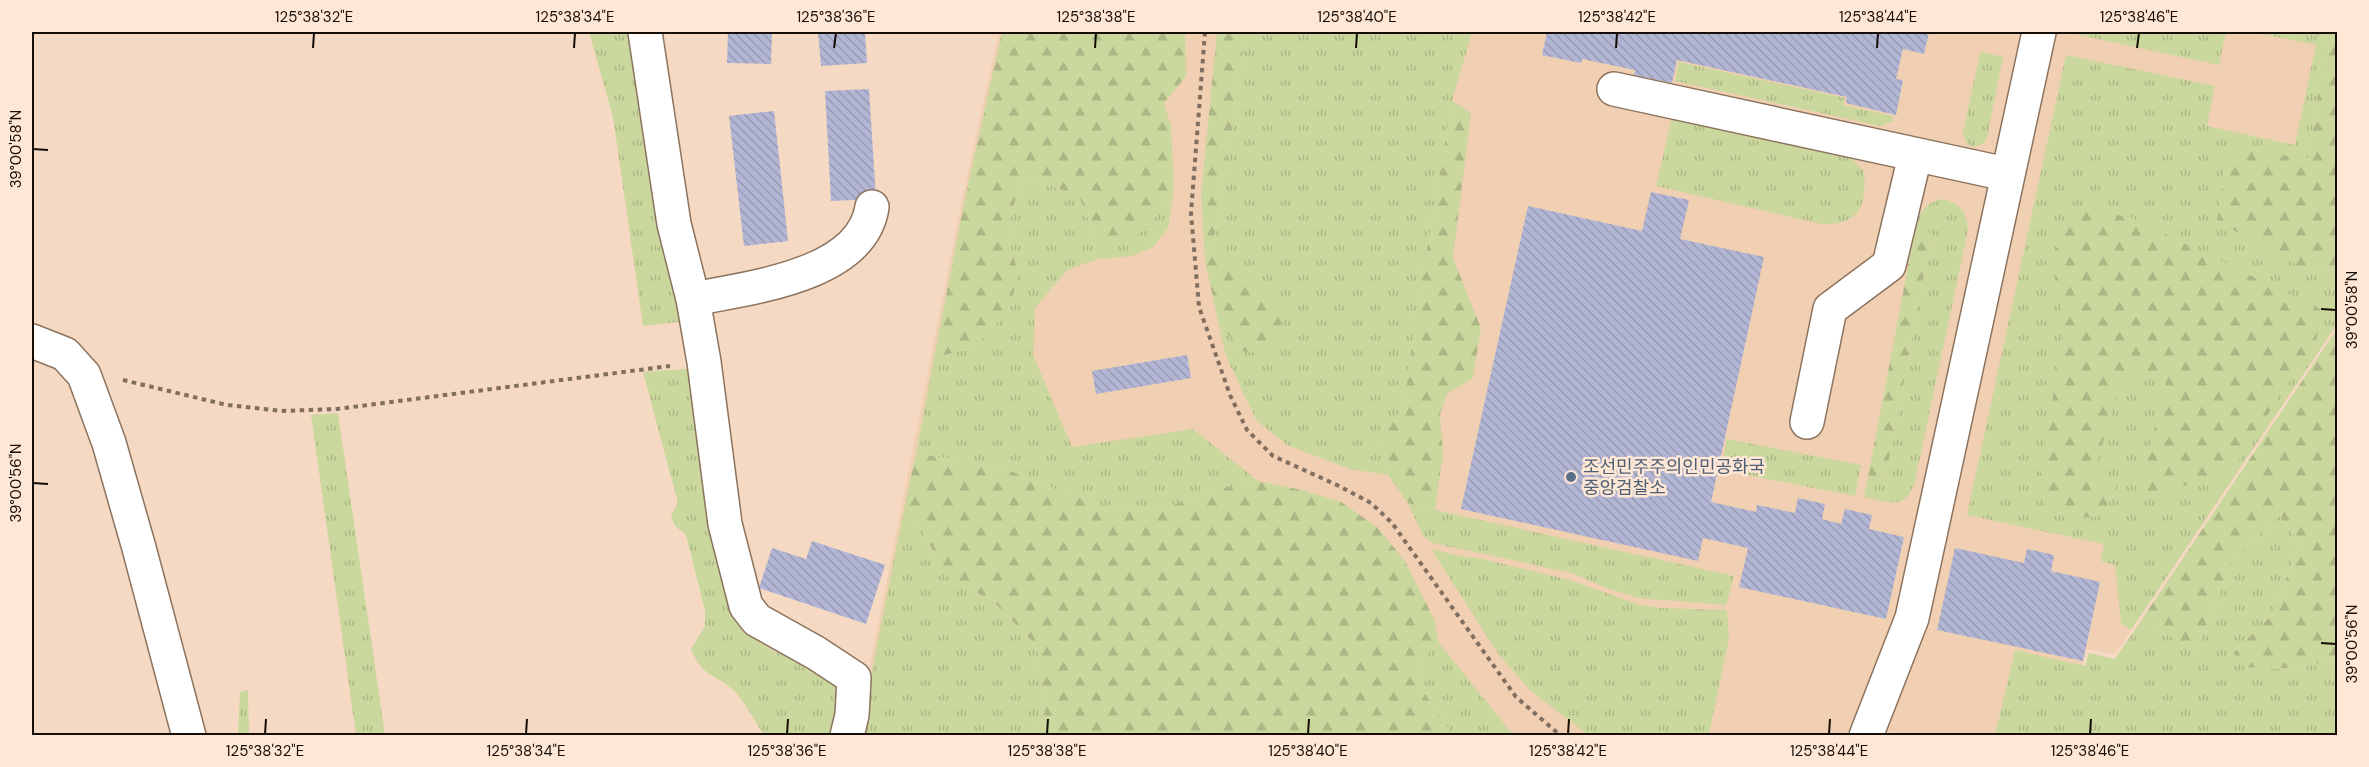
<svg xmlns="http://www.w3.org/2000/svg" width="2369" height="767" font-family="'DM Sans','Noto Sans KR',sans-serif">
<defs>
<pattern id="grass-tufts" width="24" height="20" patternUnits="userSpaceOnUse" patternTransform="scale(1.5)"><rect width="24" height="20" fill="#cad79d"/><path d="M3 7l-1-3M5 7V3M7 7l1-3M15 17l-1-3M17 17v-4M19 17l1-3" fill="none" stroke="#adb786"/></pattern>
<pattern id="forest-firs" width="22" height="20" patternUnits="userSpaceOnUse" patternTransform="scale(1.5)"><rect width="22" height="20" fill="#cad79d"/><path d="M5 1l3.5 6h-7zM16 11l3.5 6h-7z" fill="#adb786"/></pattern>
<pattern id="building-back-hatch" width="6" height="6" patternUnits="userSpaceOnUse" patternTransform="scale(1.5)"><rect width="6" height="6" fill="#b2b6d4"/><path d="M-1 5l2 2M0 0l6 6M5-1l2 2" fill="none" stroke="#989bb4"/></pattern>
</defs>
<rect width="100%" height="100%" fill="#f5d9c2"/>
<polygon fill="#f0cfb2" points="999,32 2337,32 2337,325 2115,654 2086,649 2079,676 2040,735 856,736 962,200"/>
<g fill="url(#grass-tufts)">
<polygon points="589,32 631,32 688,321 643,326 613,117"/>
<polygon points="1246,32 1472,32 1452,101 1414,325 1404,409 1383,443 1388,475 1350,469 1287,445 1256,420 1226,356 1218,321 1241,351 1222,262 1212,251"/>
<polygon points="2070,32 2226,32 2219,65 2070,33"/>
<polygon points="2253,32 2306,32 2327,37 2308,158 2297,265 2337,271 2337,324 2131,630 2121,623 2115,565 2101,561 2104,544 1967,515 2066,55 2215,86 2207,126 2295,145 2316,45"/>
<path d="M1980,52L2003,57L1987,138C1979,151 1965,149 1963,133Z"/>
<polygon points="1679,62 1845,98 1843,105 1893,116 1893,121 1881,126 1675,81"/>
<path d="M1672,117L1852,159L1864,171C1867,204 1860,225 1822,224L1656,186Z"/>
<polygon points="1027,173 1038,181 1079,196 1095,236 1152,223 1174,187 1168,228 1153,247 1132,256 1098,259 1067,270 1035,308 1033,355 1072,447 1193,429 1258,481 1213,490 1173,505 1137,510 1095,505 1003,468 916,453 934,358 975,347 1018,271 1008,241 1012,209"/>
<path d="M1942,199C1959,203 1967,211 1968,230L1915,481C1907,511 1888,502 1864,497L1868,477L1885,480L1932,234L1915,230C1919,213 1924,204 1942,199Z"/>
<path d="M697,368L741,621C764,656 788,653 819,672C829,679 837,689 844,700L840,735H764C755,722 743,698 731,688C711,672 702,676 691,649L705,626V611L686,535L675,526L671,516L678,503L643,372Z"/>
<polygon points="338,413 385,735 356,735 311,415"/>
<polygon points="1727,439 1861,465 1855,496 1721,470"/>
<polygon points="1408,503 1435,510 1734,576 1726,605 1638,598 1606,588 1572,573 1433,543 1423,536"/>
<polygon points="2279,516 2300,543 2272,615 2233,653 2278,669 2337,661 2337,735 1995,736 2015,650 2085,666 2089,653 2115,659 2140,622 2197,649 2234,557"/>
<polygon points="902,519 923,530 944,574 995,603 1037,646 1045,711 1036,735 859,736"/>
<polygon points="1431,549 1456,555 1483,559 1570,580 1637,604 1660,608 1727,610 1729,638 1709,735 1588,735 1531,691 1499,655"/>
<polygon points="1439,643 1510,731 1515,735 1453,735 1422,689 1418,663"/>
<polygon points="248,690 249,735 238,735 240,692"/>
</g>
<g fill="url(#forest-firs)">
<polygon points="1002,32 1185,32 1186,76 1164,103 1171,127 1174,187 1152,223 1127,243 1095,236 1079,196 1038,181 1027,173 1012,209 1008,241 1018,271 1010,309 975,347 934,358 964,203"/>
<polygon points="1217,32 1246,32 1212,251 1283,317 1271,355 1241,351 1218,321 1205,260 1201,194"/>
<polygon points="2306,32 2337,32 2337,271 2297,265 2263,248 2217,220 2228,149 2308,158 2327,37"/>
<polygon points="1452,101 1471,113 1453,258 1481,328 1473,378 1447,394 1440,414 1443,454 1435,510 1408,503 1388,475 1383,443 1385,424 1404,409 1414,325"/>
<path d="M2079,208L2130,217L2320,309L2317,337L2230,474L2146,496L2142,478L2166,383L2124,373L2094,472L2118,486L2101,516C2069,519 2053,523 2037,491L2064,331L2052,256Z"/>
<polygon points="1915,230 1932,233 1885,480 1868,477"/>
<polygon points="2337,329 2337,661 2278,669 2247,667 2233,653 2272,615 2300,543 2279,516 2234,557 2197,649 2140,622"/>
<polygon points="916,453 1003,468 1095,505 1137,510 1173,505 1213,490 1258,481 1302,490 1341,502 1377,527 1405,561 1434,619 1439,643 1418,663 1422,689 1453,735 1036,735 1045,711 1037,646 995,603 944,574 923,530 902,519"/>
</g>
<g fill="url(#building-back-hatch)">
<polygon points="728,32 772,32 771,64 727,63"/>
<polygon points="818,32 865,32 867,63 821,66"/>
<polygon points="1547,32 1929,32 1924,54 1903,49 1896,79 1903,80 1896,115 1846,103 1847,97 1677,60 1672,83 1634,75 1635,70 1582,59 1581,63 1542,55"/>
<polygon points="869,89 876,199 831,201 825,91"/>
<polygon points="774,111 788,241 744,246 729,116"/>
<polygon points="1651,192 1689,200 1680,239 1764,257 1711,502 1756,512 1757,505 1795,513 1798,498 1825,504 1822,519 1841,524 1845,509 1872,515 1869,529 1904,537 1886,619 1739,587 1748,548 1703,538 1698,561 1461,509 1528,206 1642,231"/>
<polygon points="1187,355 1191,378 1096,394 1092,371"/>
<polygon points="812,541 885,565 866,624 759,588 772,548 806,559"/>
<polygon points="1955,548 2024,563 2027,549 2054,555 2051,571 2100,582 2083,661 1937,630"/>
</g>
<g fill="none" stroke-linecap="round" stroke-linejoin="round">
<defs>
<g id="minor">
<polyline points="645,32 674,224 693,299 704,362 725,524 746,606 757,620 816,653 854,678 852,715 847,736"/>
<polyline points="1614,89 2006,174"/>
<path d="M693,299C748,288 862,276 872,207"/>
<polyline points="32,341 65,354 84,375 109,443 139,548 189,736"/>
<polyline points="1807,422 1830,309 1889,265 1915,156"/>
<polyline points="1866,736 1912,618 2039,32"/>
</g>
</defs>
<use href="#minor" stroke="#8c735e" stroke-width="36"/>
<g stroke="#806e5f" stroke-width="4" stroke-dasharray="4.5 4.5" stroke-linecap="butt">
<polyline points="1205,32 1191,213 1199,307 1230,395 1247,430 1273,456 1337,485 1371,503 1392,523 1516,697 1561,736"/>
<polyline points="123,380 227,405 281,411 337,409 670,366"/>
</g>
<use href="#minor" stroke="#fff" stroke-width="33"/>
</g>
<path fill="none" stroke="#160d06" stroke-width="2" d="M313,48L314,33M574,48L575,33M834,48L836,33M1095,48L1096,33M1356,48L1357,33M1616,48L1617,33M1877,48L1878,33M2137,48L2139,33M33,149L48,150M2321,309L2336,310M33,483L48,484M2321,643L2336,644M265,734L266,719M526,734L527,719M787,734L788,719M1047,734L1048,719M1308,734L1309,719M1568,734L1569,719M1829,734L1830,719M2090,734L2091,719"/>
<circle fill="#5c6f8a" stroke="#fee7d5" stroke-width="2" cx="1571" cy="477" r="6"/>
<g text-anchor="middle" stroke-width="5" stroke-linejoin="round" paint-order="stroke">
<g font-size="18" fill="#4e5e75" stroke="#fee7d5" text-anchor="start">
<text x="1583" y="473">조선민주주의인민공화국<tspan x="1583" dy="21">중앙검찰소</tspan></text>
</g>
</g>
<rect width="2369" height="767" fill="none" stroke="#fee7d5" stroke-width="66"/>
<rect x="33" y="33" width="2303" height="701" fill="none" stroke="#160d06" stroke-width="2"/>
<g font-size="15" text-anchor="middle" fill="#160d06">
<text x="314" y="22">125°38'32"E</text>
<text x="575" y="22">125°38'34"E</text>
<text x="836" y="22">125°38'36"E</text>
<text x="1096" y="22">125°38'38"E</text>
<text x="1357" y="22">125°38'40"E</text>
<text x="1617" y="22">125°38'42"E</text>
<text x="1878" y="22">125°38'44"E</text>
<text x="2139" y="22">125°38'46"E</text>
<text transform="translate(16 149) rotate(-90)" y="5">39°00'58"N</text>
<text transform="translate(2352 310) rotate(-90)" y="5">39°00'58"N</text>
<text transform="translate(16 483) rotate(-90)" y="5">39°00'56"N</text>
<text transform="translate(2352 644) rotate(-90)" y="5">39°00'56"N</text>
<text x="265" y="756">125°38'32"E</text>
<text x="526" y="756">125°38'34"E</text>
<text x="787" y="756">125°38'36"E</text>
<text x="1047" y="756">125°38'38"E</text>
<text x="1308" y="756">125°38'40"E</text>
<text x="1568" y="756">125°38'42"E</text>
<text x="1829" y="756">125°38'44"E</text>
<text x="2090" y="756">125°38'46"E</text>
</g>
</svg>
